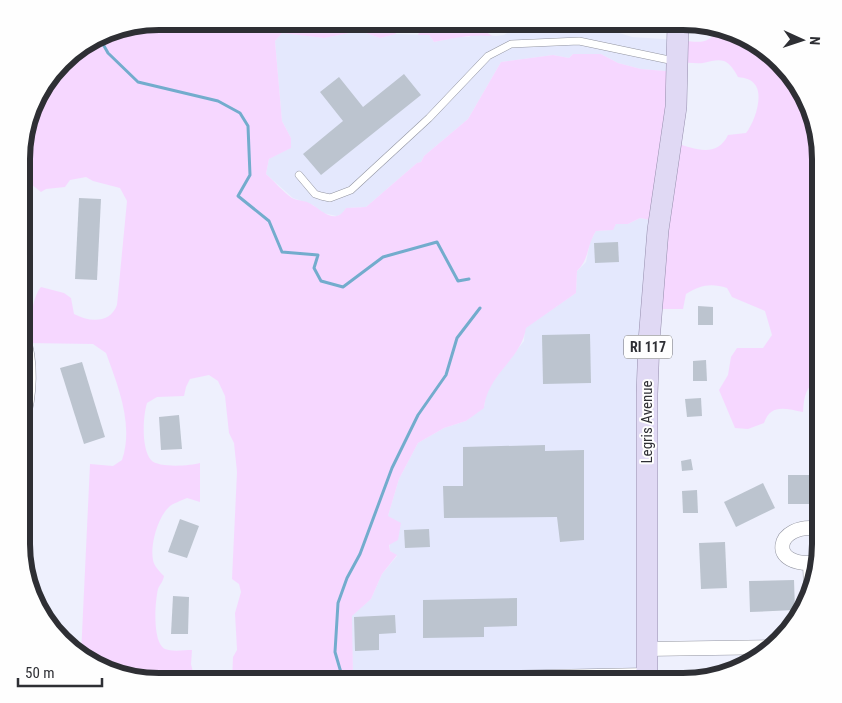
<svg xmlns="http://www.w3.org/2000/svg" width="842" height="703" font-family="'Roboto Condensed',sans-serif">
<rect width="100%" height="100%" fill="#eef0fd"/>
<g fill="#e4e8fd">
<polygon points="546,27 610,30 632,37 678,40 677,72 641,69 618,63 601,54 573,54 569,58 553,55 501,62 468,119 424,156 421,162 417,163 366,207 346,208 342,214 337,216 323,213 313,205 293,198 266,174 269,159 291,138 282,121 275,41 282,33 324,38 360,31 380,38 396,34 429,35 434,42 458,37 469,37 474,34 496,36 504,35 510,31 533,31"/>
<polygon points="640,218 661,222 653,682 353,677 351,616 371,599 382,574 397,556 390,551 388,516 399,479 418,443 444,428 466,421 484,407 487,389 524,341 525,328 576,293 577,271 586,262 590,242 596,231 612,230 616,224 628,224"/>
</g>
<g fill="#f6d7ff">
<path d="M159,21H282L292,27L300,21H389L396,34L380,38L360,31L324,38L282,33L275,41L282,121L291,138V148L269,159L266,174C274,181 283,192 292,198C298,201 305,200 311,204C322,210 335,226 346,208L366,207L417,163L421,162L424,156L468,119L501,62L553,55L569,58L573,54H601L618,63L641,69L677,72L675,143C695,149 717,158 728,135L746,133C754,123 763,98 756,86C752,79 745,78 738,77C728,58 722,58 703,63C696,64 686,62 679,62L678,40C700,42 706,46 721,28L736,32L780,61L810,106L821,159V382H814C804,391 804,400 803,412C786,409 771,403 764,423L748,429L735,428L719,390L728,375L731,357L737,348H763L772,335L765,311L732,297L727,288C711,283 700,285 686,294L683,309H656L661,222L640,218L628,224H616L613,230L596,231C586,247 590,258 577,271L576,293L526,328C521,360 488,373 484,408L466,421L444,428L418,443L399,479L388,516L401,523L398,540L389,545L390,551L397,555L382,574L371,599L352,616L353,677L439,682H232L233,657L237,650L235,613L241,592L239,584L232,579L237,472L234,443L229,433L225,396L218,381L209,375L190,379L186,387L184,396L157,397L147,403C143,416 141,448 151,460C158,468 190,466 200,463V502L187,498C181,501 173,503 169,507C158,517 150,545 153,560C154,566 160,572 164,576C163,582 160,584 158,589C155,602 152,642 165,649C172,652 184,650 192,650L191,664L195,681H150L106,671L81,655L90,464L113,466L122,460C134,425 118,386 106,353L93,344L27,343C29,330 32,296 41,287L64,293L71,298L74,314C89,322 110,324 117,305L127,201L120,188L93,181L86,177L70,180L65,187L46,189L41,192L22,177V140L40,90L68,55L114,29Z"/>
<path d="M424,21H480L482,29L492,36C472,34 454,38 434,42L429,35H418Z"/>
</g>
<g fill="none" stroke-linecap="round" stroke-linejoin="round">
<g stroke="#73accd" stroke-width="3">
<polyline points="99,37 108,53 138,82 218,101 240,113 248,126 250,175 238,196 269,221 282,252 318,255 314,268 321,281 343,287 383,257 437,242 458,281 469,279"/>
<polyline points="342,676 335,652 338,603 347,578 360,554 392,468 418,415 446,375 457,338 480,308"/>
</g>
</g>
<g fill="#bcc4cf">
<polygon points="404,74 421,95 321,175 303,154 343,121 320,92 339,77 363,107"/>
<polygon points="79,198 101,199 97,280 75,279"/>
<polygon points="618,242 619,262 595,263 594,243"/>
<polygon points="698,306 713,307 713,325 698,325"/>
<polygon points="590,334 591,383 543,384 542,335"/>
<polygon points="706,360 707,381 693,381 693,361"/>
<polygon points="82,362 105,437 84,444 60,368"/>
<polygon points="701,398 702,416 687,417 685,399"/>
<polygon points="179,415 182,449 161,450 159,417"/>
<polygon points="545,445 545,451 584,450 584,540 560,542 557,517 444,518 443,486 463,486 463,447"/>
<polygon points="691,459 693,470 682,471 681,461"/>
<rect x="788" y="475" width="32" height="29"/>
<polygon points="763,483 775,508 736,527 724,502"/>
<polygon points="697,490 698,513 683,513 682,491"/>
<polygon points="180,519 199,526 187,558 168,552"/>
<polygon points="429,529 430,547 405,548 404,530"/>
<polygon points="725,542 727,588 701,589 699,543"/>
<polygon points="794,580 795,610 750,612 749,581"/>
<polygon points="173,596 189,597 188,634 171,634"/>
<polygon points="517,598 517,626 484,627 484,637 423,638 423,600"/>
<polygon points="395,615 396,633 379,634 379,650 355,651 354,617"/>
</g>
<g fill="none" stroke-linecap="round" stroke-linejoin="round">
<defs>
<polyline id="lane" points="299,175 315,194 321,196 330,198 351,190 429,118 488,56 511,44 579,41 674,61"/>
<g id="street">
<path d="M22,422C30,396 32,361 22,335"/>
<path d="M819,562C766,570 774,521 820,529"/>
<polyline points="810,563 811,593"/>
<polyline points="647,649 773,647"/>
<polyline points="305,682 647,675"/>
</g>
<polyline id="primary" points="647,682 647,394 649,341 658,230 676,107 678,22"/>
</defs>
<use href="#lane" stroke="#9395a1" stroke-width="8"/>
<use href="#street" stroke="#9395a1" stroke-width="15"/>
<use href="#primary" stroke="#958dac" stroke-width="22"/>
<polyline stroke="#9899a3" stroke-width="2" stroke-dasharray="5 2.5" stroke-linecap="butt" points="785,68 789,81 797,86"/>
<use href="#lane" stroke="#fff" stroke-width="7"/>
<use href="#street" stroke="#fff" stroke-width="14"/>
<use href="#primary" stroke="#e0d9f4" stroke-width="21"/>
</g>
<g text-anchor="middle" stroke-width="4" stroke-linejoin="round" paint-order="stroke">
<rect fill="#fefefe" stroke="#6c6d71" stroke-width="1" x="624" y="335.5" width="48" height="23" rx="4"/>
<g font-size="14" font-weight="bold" fill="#2e2f34">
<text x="648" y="352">RI 117</text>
</g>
<g font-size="15" fill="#2e2f34" stroke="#fefefe">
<text transform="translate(647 422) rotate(-90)" y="5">Legris Avenue</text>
</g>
</g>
<path d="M0 0H842V703H0ZM159 30H683A129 129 0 0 1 812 159V544A129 129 0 0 1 683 673H159A129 129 0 0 1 30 544V159A129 129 0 0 1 159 30Z" fill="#fefefe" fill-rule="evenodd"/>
<path fill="none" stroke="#2e2f34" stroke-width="6" d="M159 30H683A129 129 0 0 1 812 159V544A129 129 0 0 1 683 673H159A129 129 0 0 1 30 544V159A129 129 0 0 1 159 30Z"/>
<g transform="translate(802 40) rotate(93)" stroke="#fefefe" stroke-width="4" paint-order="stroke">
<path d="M0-4L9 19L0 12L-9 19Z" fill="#2e2f34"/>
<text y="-8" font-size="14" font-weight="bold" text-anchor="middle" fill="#2e2f34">N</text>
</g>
<path d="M18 678v8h84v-8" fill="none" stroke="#2e2f34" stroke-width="2.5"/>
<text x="25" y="678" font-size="15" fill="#2e2f34" stroke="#fefefe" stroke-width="4" paint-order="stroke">50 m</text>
</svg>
